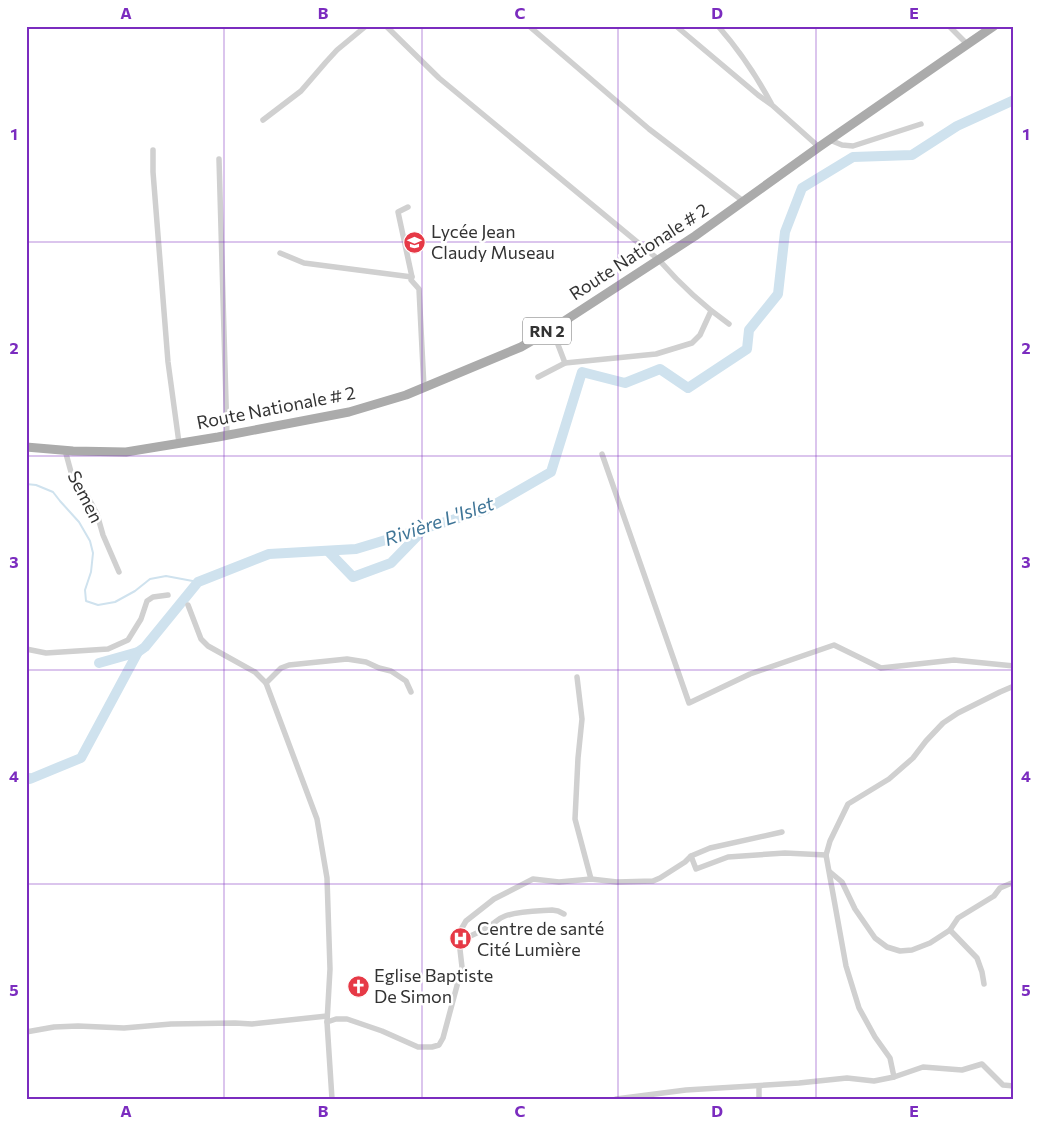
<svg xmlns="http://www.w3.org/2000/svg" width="1040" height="1125" font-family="Commissioner,sans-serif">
<rect width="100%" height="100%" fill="#fff"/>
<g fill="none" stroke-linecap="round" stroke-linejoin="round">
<polyline stroke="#cfe2ee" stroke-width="2" points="26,484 36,485 53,492 60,501 79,522 90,541 93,553 91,572 85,590 86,601 98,605 115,602 135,591 150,579 166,576 198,582"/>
<g stroke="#cfe2ee" stroke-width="10">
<polyline points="328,551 353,577 391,563 424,529"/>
<polyline points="99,663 138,652"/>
<polyline points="26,777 30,779 81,758 138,652 145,647 198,582 269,554 356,549 485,510 551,472 582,372 625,383 660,369 688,388 747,349 749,330 778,294 785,232 802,188 853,157 912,155 957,126 1014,100"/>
</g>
<g stroke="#d0d0d0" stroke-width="5.5">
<path d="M386,26L439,78L659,260C680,284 702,305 729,324"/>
<polyline points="529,26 649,129 743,201"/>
<polyline points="676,26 758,95 772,105 819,147"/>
<path d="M718,26C739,50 756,75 771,103"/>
<polyline points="949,26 967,44"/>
<polyline points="263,120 301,91 326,62 337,50 366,26"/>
<polyline points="830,140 842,145 853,146 921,124"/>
<polyline points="153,150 153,172 168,362 179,443"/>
<polyline points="219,159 227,436"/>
<polyline points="408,207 398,212 412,277 411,280 419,289 424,388"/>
<polyline points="280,253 304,263 412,277"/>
<polyline points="552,329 565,363"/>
<polyline points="538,377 565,363 656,354 692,343 700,335 711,311"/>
<polyline points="65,450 71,472 89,499 97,514 103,535 119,572"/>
<polyline points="602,454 689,703 750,674 834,645 881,668 954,660 1014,666"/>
<polyline points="188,605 201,639 208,646 217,651 255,672 266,683 317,819 327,878 330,969 327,1022 332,1099"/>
<polyline points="26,649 46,653 108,649 128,640 141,619 147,601 153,597 168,595"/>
<polyline points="577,677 582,719 578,758 575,819 591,879"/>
<polyline points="266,683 281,668 289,665 347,659 366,662 379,668 391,671 406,681 411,692"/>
<polyline points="691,856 696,869 728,857 785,853 826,855"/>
<polyline points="830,872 842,882 855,909 875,938 887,947 900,951 912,950 930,943 950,930 958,918 994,896 1000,888 1014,882"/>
<polyline points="950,930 977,958 982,972 984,984"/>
<path d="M459,941C470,936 481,932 491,925C496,922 499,918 505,916C519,911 537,911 552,910L558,911L564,914"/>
<polyline points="327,1022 336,1019 347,1019 382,1031 418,1047 432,1047 439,1045 443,1038 462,967 459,941 459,933 466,921 494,899 533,879 559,882 591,879 617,882 653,881 660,878 685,862 691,856 710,848 782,832"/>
<polyline points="26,1032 54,1027 78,1026 124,1028 171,1024 235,1023 252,1024 327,1016"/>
<polyline points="894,1077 923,1067 962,1070 982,1064 1003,1085 1014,1086"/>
<polyline points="759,1086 759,1099"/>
<polyline points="616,1099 686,1090 799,1083 847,1078 874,1081 894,1077 890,1058 875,1037 859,1008 846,966 826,855 830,841 848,804 889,779 913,758 926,741 943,723 958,713 1000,692 1014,686"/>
</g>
<polyline stroke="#ababab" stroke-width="9" points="26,447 73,451 126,452 218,437 349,412 406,395 521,347 552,329 695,236 819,147 946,59 994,26"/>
</g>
<path fill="none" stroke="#7b2cbf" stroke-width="1" stroke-opacity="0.55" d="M224,26V1099M422,26V1099M618,26V1099M816,26V1099M26,242H1014M26,456H1014M26,670H1014M26,884H1014"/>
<defs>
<symbol id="school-disc" viewBox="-11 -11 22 22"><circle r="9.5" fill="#e63946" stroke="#fff"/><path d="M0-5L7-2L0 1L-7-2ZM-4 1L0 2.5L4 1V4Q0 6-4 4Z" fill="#fff"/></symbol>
<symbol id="hospital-disc" viewBox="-11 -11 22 22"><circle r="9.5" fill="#e63946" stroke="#fff"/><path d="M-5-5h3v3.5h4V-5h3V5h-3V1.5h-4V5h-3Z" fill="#fff"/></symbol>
<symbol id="church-disc" viewBox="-11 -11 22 22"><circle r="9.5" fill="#e63946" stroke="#fff"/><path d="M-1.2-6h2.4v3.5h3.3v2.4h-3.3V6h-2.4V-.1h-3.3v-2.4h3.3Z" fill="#fff"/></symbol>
</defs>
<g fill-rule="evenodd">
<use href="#school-disc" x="402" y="230" width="25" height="25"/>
<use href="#hospital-disc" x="448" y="926" width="25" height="25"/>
<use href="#church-disc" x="346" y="974" width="25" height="25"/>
</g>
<g text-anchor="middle" stroke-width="5" stroke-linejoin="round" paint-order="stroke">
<rect fill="#fff" stroke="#707070" stroke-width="1" x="523" y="317.5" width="48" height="27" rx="4"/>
<g font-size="16" font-weight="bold" fill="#333">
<text x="547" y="337">RN 2</text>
</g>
<g font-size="18" fill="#333" stroke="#fff" text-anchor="start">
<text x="431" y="238">Lycée Jean<tspan x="431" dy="21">Claudy Museau</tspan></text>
<text x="477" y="935">Centre de santé<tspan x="477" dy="21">Cité Lumière</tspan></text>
<text x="374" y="982">Eglise Baptiste<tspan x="374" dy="21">De Simon</tspan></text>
</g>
<g font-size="18" fill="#333" stroke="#fff">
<text transform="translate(639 252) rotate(-33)" y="6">Route Nationale # 2</text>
<text transform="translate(276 408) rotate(-11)" y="6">Route Nationale # 2</text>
<text transform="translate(85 497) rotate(63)" y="6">Semen</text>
</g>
<g font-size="19" font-style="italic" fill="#3f7597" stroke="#fff">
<text transform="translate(439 521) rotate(-19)" y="7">Rivière L'Islet</text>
</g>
</g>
<rect width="1040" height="1125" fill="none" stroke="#ffffff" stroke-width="55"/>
<rect x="28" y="28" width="984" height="1070" fill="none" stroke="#7b2cbf" stroke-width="2"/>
<g font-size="16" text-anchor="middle" font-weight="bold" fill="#7b2cbf">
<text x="126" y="19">A</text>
<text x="323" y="19">B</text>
<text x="520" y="19">C</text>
<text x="717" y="19">D</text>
<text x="914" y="19">E</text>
<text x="14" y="140">1</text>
<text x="1026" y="140">1</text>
<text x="14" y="354">2</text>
<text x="1026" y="354">2</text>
<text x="14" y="568">3</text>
<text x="1026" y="568">3</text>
<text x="14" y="782">4</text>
<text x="1026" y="782">4</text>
<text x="14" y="996">5</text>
<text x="1026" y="996">5</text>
<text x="126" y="1117">A</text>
<text x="323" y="1117">B</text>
<text x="520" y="1117">C</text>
<text x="717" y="1117">D</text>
<text x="914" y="1117">E</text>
</g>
</svg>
